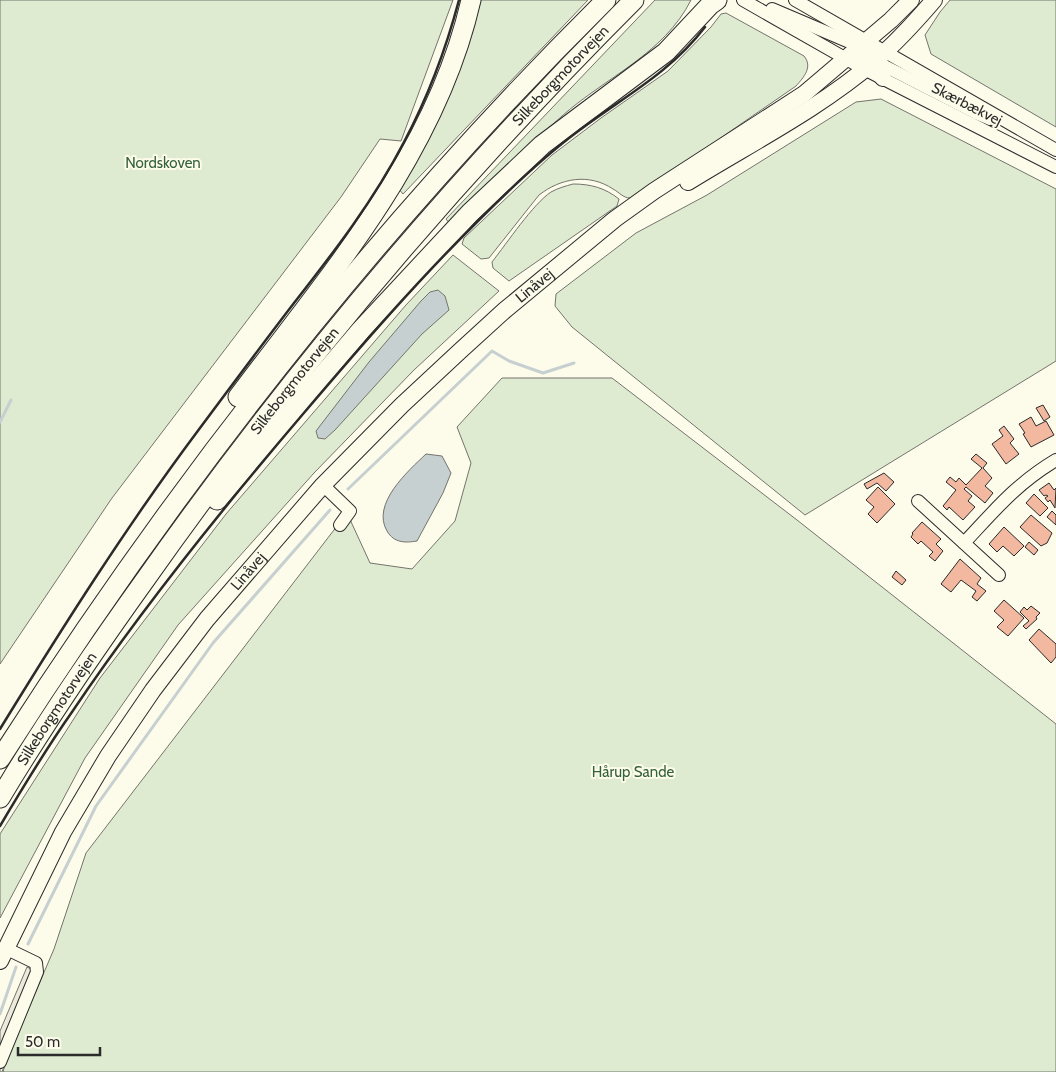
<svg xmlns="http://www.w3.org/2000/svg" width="1056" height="1072" font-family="Cabin,sans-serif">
<rect width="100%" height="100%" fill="#fdfbea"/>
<g fill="#deebd1" stroke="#74746e">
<polygon points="0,0 453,0 401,141 380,139 341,197 112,498 0,664"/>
<polygon points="478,0 588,0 403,194 398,188"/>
<path d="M655,0H691C664,54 606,77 562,116C523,150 487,188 450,224L446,219Z"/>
<polygon points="950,0 1056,0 1056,127 931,54 925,35 940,12"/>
<path d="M726,13L804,56C813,67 804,77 796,86L693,157L630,198C623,198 619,192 613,189C589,173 561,178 539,195L489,258L481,259L462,244L464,238L552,155L601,118L668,71L711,27L721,14Z"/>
<polygon points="881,99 1056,189 1056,361 805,515 572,327 555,306 556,294 636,233 707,195 856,102"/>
<path d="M573,184C591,184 605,188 619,199L617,206L509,281L493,268L492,262C507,243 533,204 551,192C558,188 566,186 573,184Z"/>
<polygon points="453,255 499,291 414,370 314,473 178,625 85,758 0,918 0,834 100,678 226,514 406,305"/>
<polygon points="502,378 612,378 797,520 1056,724 1056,1072 3,1072 6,1061 54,949 86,853 347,513 370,563 412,569 455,521 471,463 457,427"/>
</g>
<polygon fill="#eceadb" stroke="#74746e" points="27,967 40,973 2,1072 0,1072 0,1031"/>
<g fill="#c7d0d0" stroke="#74746e">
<polygon points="438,290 445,296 449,310 422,334 335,430 325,439 318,438 316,431 369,362 421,301 430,292"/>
<path d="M426,454L442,456L451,473L443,493L417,541C405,543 394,543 387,531C371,504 408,471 426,454Z"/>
</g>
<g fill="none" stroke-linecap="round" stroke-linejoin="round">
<g stroke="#c7d0d0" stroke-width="3">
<polyline points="0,422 11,400"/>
<polyline points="348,489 492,351 509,361 543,373 574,363"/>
<polyline points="28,944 96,806 213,643 330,510"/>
<polyline points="0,1014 16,967"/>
</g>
</g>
<g fill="#f2b8a0" stroke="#2b2b2b">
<polygon points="1043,405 1050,417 1044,421 1036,408"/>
<polygon points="1031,417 1036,426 1046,421 1054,435 1031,447 1023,434 1025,433 1019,424"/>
<polygon points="1004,426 1014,439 1010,443 1019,454 1006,464 992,444 1003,436 999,430"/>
<polygon points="976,454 987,463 983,468 992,478 985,486 993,493 985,503 966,487 964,489 972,496 968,501 975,507 963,520 949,507 947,510 943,506 956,490 946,482 950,477 956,482 959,478 966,485 982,468 971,459"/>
<polygon points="884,473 894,482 886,491 877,483 867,489 864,484"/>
<polygon points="1049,483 1054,490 1056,488 1055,508 1050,500 1048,502 1045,498 1048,496 1046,495 1044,496 1039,490"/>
<polygon points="878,487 895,504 877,523 868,514 874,507 866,500"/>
<polygon points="1034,494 1048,508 1040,516 1026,503"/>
<polygon points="1052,511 1056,515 1056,525 1047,517"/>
<polygon points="1031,515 1052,533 1047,543 1041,546 1020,527"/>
<polygon points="922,522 941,539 936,544 943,551 935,561 929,556 933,552 921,541 918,544 911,537 913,534 912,533"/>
<polygon points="1004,527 1024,546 1014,556 1003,546 997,552 989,544"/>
<polygon points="1029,542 1038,550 1034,555 1025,547"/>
<polygon points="960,559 981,578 977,584 986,591 977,601 972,597 976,591 961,580 951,592 941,584"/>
<polygon points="896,571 906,580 902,585 892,577"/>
<polygon points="1004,600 1024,618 1008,636 997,627 1004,620 994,611"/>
<polygon points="1031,606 1040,613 1036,617 1037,619 1026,629 1023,626 1029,621 1020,612 1024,607 1027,610"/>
<polygon points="1039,629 1056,644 1056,657 1051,663 1029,640"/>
</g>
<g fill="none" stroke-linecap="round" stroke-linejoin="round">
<defs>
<g id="minor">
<polyline points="743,0 864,69 1056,167"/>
<polyline points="795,0 1056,150"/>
<polyline points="772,9 866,49"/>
<polyline points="846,59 860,56 867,57 976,113 990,119"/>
<polyline points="323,485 350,511 340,525"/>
<polyline points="918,501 999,575"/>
<path d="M964,543C995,510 1016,484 1056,460"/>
<polyline points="0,1062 37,972 36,963 5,948"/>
</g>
<g id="major">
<path d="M877,53C874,64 876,70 883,78"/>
<path d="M688,182C751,143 819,109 876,60C897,42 916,21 934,0"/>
<path id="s1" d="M0,961L63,832L108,756L153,690L207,619L323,485L402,405L460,351L505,310L615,219L654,191L804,94L891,20L911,0"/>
</g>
<g id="highway">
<path d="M238,397C330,274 436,154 471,0"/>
<polyline points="217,500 361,330 470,213 542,145 666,52 710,5 717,0"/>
<path d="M0,759C175,485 375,229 606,0"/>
<path id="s2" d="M0,798C45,723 94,651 145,580C291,373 455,179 634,0"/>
</g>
</defs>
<use href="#minor" stroke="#2b2b2b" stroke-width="14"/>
<use href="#major" stroke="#2b2b2b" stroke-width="18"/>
<use href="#highway" stroke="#2b2b2b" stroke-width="21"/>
<use href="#minor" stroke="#fdfbea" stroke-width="12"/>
<use href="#major" stroke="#fdfbea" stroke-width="16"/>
<use href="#highway" stroke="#fdfbea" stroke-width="19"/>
<g stroke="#2b2b2b" stroke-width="2.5">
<path d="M0,729C62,628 126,527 197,432C229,389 261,346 294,303C334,252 374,200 404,142C428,97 446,49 459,0"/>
<path d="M0,826C23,787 46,749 72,712C142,608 222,509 303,414C360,347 418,280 481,218C511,188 542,158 577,132C623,97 669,74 705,27"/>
</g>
</g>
<g text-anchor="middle" stroke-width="4" stroke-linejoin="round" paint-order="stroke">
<g font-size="15" fill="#2b2b2b" stroke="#fdfbea">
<text dy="5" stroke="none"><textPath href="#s2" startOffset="916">Silkeborgmotorvejen</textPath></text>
<text transform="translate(967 104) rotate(27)" y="5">Skærbækvej</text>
<text dy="5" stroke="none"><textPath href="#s1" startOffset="869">Linåvej</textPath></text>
<text dy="5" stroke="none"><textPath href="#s2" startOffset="511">Silkeborgmotorvejen</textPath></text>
<text dy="5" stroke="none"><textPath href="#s1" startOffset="464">Linåvej</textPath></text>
<text dy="5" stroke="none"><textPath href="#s2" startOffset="106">Silkeborgmotorvejen</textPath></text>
</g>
<g font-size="15" fill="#34623c" stroke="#fdfbea">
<text x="163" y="168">Nordskoven</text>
<text x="633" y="777">Hårup Sande</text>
</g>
</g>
<path d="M18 1047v8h82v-8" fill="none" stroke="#2b2b2b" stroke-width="2.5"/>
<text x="25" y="1047" font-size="15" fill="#2b2b2b" stroke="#fdfbea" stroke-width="4" paint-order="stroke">50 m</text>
</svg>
